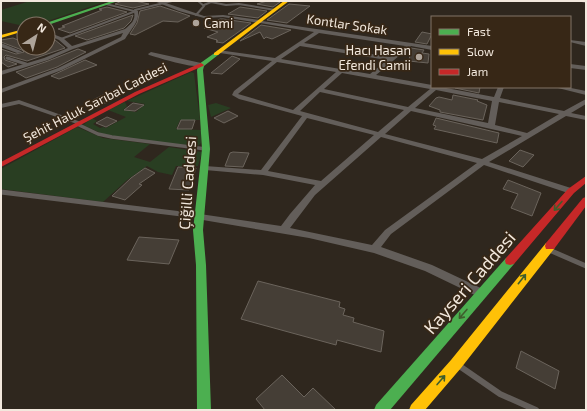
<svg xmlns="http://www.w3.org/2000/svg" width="587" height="411" font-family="'Exo 2',sans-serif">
<rect width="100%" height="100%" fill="#2f271e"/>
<g fill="#293e22">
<polygon points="30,1 107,1 39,24 24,24 24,26 1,21 1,10"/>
<polygon points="191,72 194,73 200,120 180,120 176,129 201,130 201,143 198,146 128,139 103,134 83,125 92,118 97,121 93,124 100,128 103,127 106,128 126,117 108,110 125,102 127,106 123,110 136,112 145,104 127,101"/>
<polygon points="216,103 231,108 211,117 208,105"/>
<polygon points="77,127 103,138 150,144 134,157 150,162 169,147 202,152 198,166 176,166 172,175 158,172 147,166 127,180 103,202 1,189 1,169"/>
</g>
<g fill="#453e36" stroke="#6b645c">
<polygon points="122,1 135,1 149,4 133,8 115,4"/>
<polygon points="267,1 272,1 280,2 273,7 257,4"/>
<polygon points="289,4 310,6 287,23 267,20"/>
<polygon points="160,6 190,16 178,22 163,21 135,35 130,34 137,23 140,11"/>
<polygon points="107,7 127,12 70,33 58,29 65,27 62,26 102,10 99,9"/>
<polygon points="240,7 267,11 258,18 228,14"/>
<polygon points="133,15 131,21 124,28 87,40 75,36"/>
<polygon points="220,19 223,19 251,23 223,43 216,42 218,41 216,40 217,40 207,37 218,32 204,28"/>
<polygon points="261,25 291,30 272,39 266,37 264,39 260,32 240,41"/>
<polygon points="422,32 432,34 427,44 415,42"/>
<polygon points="13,38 18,40 24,39 24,48 48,48 48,41 55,40 65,48 27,61 6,55 4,57 5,60 17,64 8,67 1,62 1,49 16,54 24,52 22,50 1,42 1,40"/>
<polygon points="411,48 424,50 422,53 429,54 428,63 409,61"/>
<polygon points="78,49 86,52 57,67 26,78 16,72 48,61"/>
<polygon points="232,56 240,59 222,74 211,73"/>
<polygon points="85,60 97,65 59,79 51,76"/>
<polygon points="456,87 480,87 479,93 455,88"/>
<polygon points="107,93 117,97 103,104 93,100"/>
<polygon points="453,95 478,100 477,101 487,105 483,120 440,112 440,110 429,106 436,98 439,97 452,100"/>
<polygon points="133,103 144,105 135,111 124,110"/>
<polygon points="228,111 238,116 224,123 214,118"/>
<polygon points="107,117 117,121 106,127 96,123"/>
<polygon points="436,118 499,133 497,143 434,129 436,126 433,125"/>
<polygon points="181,120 195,120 192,129 177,129"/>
<polygon points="520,150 534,155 523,167 509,161"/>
<polygon points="233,152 249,153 243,167 225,166 230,153"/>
<polygon points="178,167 196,168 189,190 169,189"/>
<polygon points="145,168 155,173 139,184 142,185 125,200 112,196 131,178"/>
<polygon points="508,180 541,193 532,216 511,208 518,194 503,189"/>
<polygon points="139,237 179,240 169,264 127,260"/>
<polygon points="258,281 340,302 339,307 345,309 343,315 354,318 353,322 384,331 381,352 337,340 336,345 241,319"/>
<polygon points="521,351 559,371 555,389 516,368"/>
<polygon points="282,375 304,397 313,388 336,410 265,410 256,399"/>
</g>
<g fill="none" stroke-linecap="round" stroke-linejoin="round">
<g stroke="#635e5a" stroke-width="2">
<polyline points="204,5 211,2 226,5 239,4 275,10"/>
<polyline points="135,10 172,1"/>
<polyline points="196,15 204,6 198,1"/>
<polyline points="61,39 136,11"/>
</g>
<polyline stroke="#635e5a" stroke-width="3" points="7,58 26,64"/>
<polyline stroke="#635e5a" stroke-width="3.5" points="77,124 98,134 112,137 206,149"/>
<g stroke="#635e5a" stroke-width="5">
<polyline points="1,192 198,216"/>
<polyline points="547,249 586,266"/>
</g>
<polyline stroke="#635e5a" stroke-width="6" points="458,365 500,394 536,410"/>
<g fill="#635e5a" fill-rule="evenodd">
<path d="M154,1H160L204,16L223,15L260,20L262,21L432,46V50L411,46L376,75L432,85V87H441L494,97L498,87H504L500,98L564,111L586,99V104L571,113L586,116V120L566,116L489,162L574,189L575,191L571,194L484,165L391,234L381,247L432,265L485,290L487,293L485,296L481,298L425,271L374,253L309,238L197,219L195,217L197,215L200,214L281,226L290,214L315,185L263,175L205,170L201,168L205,166L261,170L302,116L239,99L232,95L234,91L272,61L220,53L217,51L218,50L275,58L314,32L223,17L204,18L179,11ZM319,33L405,46L390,57L304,43ZM300,46L387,60L370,74L281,59ZM277,62L336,72L293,110L238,94ZM342,73L430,89L408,107L324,89ZM436,90L492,101L488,123L415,108ZM320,92L404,110L378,132L300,111ZM499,102L559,114L527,133L495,125ZM411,111L522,136L482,159L385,134ZM307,118L374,135L321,181L268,171ZM381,137L477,163L385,230L372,245L290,228L315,195Z"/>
<polygon points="577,1 586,1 586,3"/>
<path d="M106,3L138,11C140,22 130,30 125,39L62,70L1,93V89L58,68L121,37L123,33L73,49L48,60L1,75V71L44,58L68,48L59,40L48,35V32L63,38L72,46L125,29C131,24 136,20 134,12L106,5Z"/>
<polygon points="570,40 586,42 586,46 570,42"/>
<polygon points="1,43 21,51 22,52 17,53 1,47"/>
<path d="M151,52L201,63L204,65C196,70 160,58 149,55L148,54Z"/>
<polygon points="570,64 586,66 586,70 570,68"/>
<polygon points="554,87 566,87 586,91 586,95"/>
<polygon points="19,100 81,122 82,123 81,124 77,124 19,104 1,108 1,104"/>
</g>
<g fill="#4caf50" fill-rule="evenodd">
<polygon points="112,1 118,1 48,25 43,24"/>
<polygon points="216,52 219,54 218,55 204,66 203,70 210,149 203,230 206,265 211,410 197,410 196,265 193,230 202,149 197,70 199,64"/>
<polygon points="510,257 514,258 515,261 514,264 390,410 374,410 376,405 506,258"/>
</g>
<g fill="#ffc107" fill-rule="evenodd">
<polygon points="284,1 289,1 218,55 214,55 214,53"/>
<polygon points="24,29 24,31 1,38 1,35"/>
<polygon points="550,242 554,243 555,246 554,249 461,368 425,410 409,410 411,405 451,360 546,243"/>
</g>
<g fill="#c62828" fill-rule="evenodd">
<polygon points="201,63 204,65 203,66 139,94 1,167 1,162 135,92"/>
<polygon points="586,176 586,183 574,193 514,264 510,265 506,264 505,261 506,258 568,189"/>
<polygon points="586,197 586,206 554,249 546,249 545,246 546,243 583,198"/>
</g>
</g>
<defs><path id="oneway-shaft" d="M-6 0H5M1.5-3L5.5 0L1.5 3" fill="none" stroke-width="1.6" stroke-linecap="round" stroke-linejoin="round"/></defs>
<g stroke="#3f5d2d">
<use href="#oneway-shaft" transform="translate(558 206) rotate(131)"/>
<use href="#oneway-shaft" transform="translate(522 279) rotate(-52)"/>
<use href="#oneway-shaft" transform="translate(463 314) rotate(131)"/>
<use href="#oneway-shaft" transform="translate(441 380) rotate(-49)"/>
</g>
<g fill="#aea49a" stroke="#372716" stroke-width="1.5">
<circle cx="196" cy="23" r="4"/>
<circle cx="419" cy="57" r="4"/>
</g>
<g text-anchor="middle" stroke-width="3.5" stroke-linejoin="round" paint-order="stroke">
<g font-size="13" fill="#f2e8dd" stroke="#372716" text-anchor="start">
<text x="204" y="28">Cami</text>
<text x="411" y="55" text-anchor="end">Hacı Hasan<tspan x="411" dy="15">Efendi Camii</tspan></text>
</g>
<g font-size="13" fill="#f2e8dd" stroke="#372716">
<text transform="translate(347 24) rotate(8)" y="5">Kontlar Sokak</text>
<text transform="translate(95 102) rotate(-27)" y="5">Şehit Haluk Sarıbal Caddesi</text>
</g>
<g font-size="15" fill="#f2e8dd" stroke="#372716">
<text transform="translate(188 183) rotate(-86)" y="5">Çiğilli Caddesi</text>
</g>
<g font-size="18" fill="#f2e8dd" stroke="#372716">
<text transform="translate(470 283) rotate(-49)" y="6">Kayseri Caddesi</text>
</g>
</g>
<rect width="587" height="411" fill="none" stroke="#f2e8dd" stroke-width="4"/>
<rect x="431" y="16" width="140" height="72" fill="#372716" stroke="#827466"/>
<rect x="439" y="29" width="20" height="6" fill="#4caf50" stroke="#827466"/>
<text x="467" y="36" font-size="12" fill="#f2e8dd">Fast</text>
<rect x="439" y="49" width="20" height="6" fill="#ffc107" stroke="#827466"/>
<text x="467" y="56" font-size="12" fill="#f2e8dd">Slow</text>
<rect x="439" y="69" width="20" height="6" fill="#c62828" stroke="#827466"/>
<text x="467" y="76" font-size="12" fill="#f2e8dd">Jam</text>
<g transform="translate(36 36) rotate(36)"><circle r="19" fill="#372716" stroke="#827466"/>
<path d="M0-3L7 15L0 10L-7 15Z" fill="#aea49a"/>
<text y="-6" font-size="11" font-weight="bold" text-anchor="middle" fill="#f2e8dd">N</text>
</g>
</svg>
